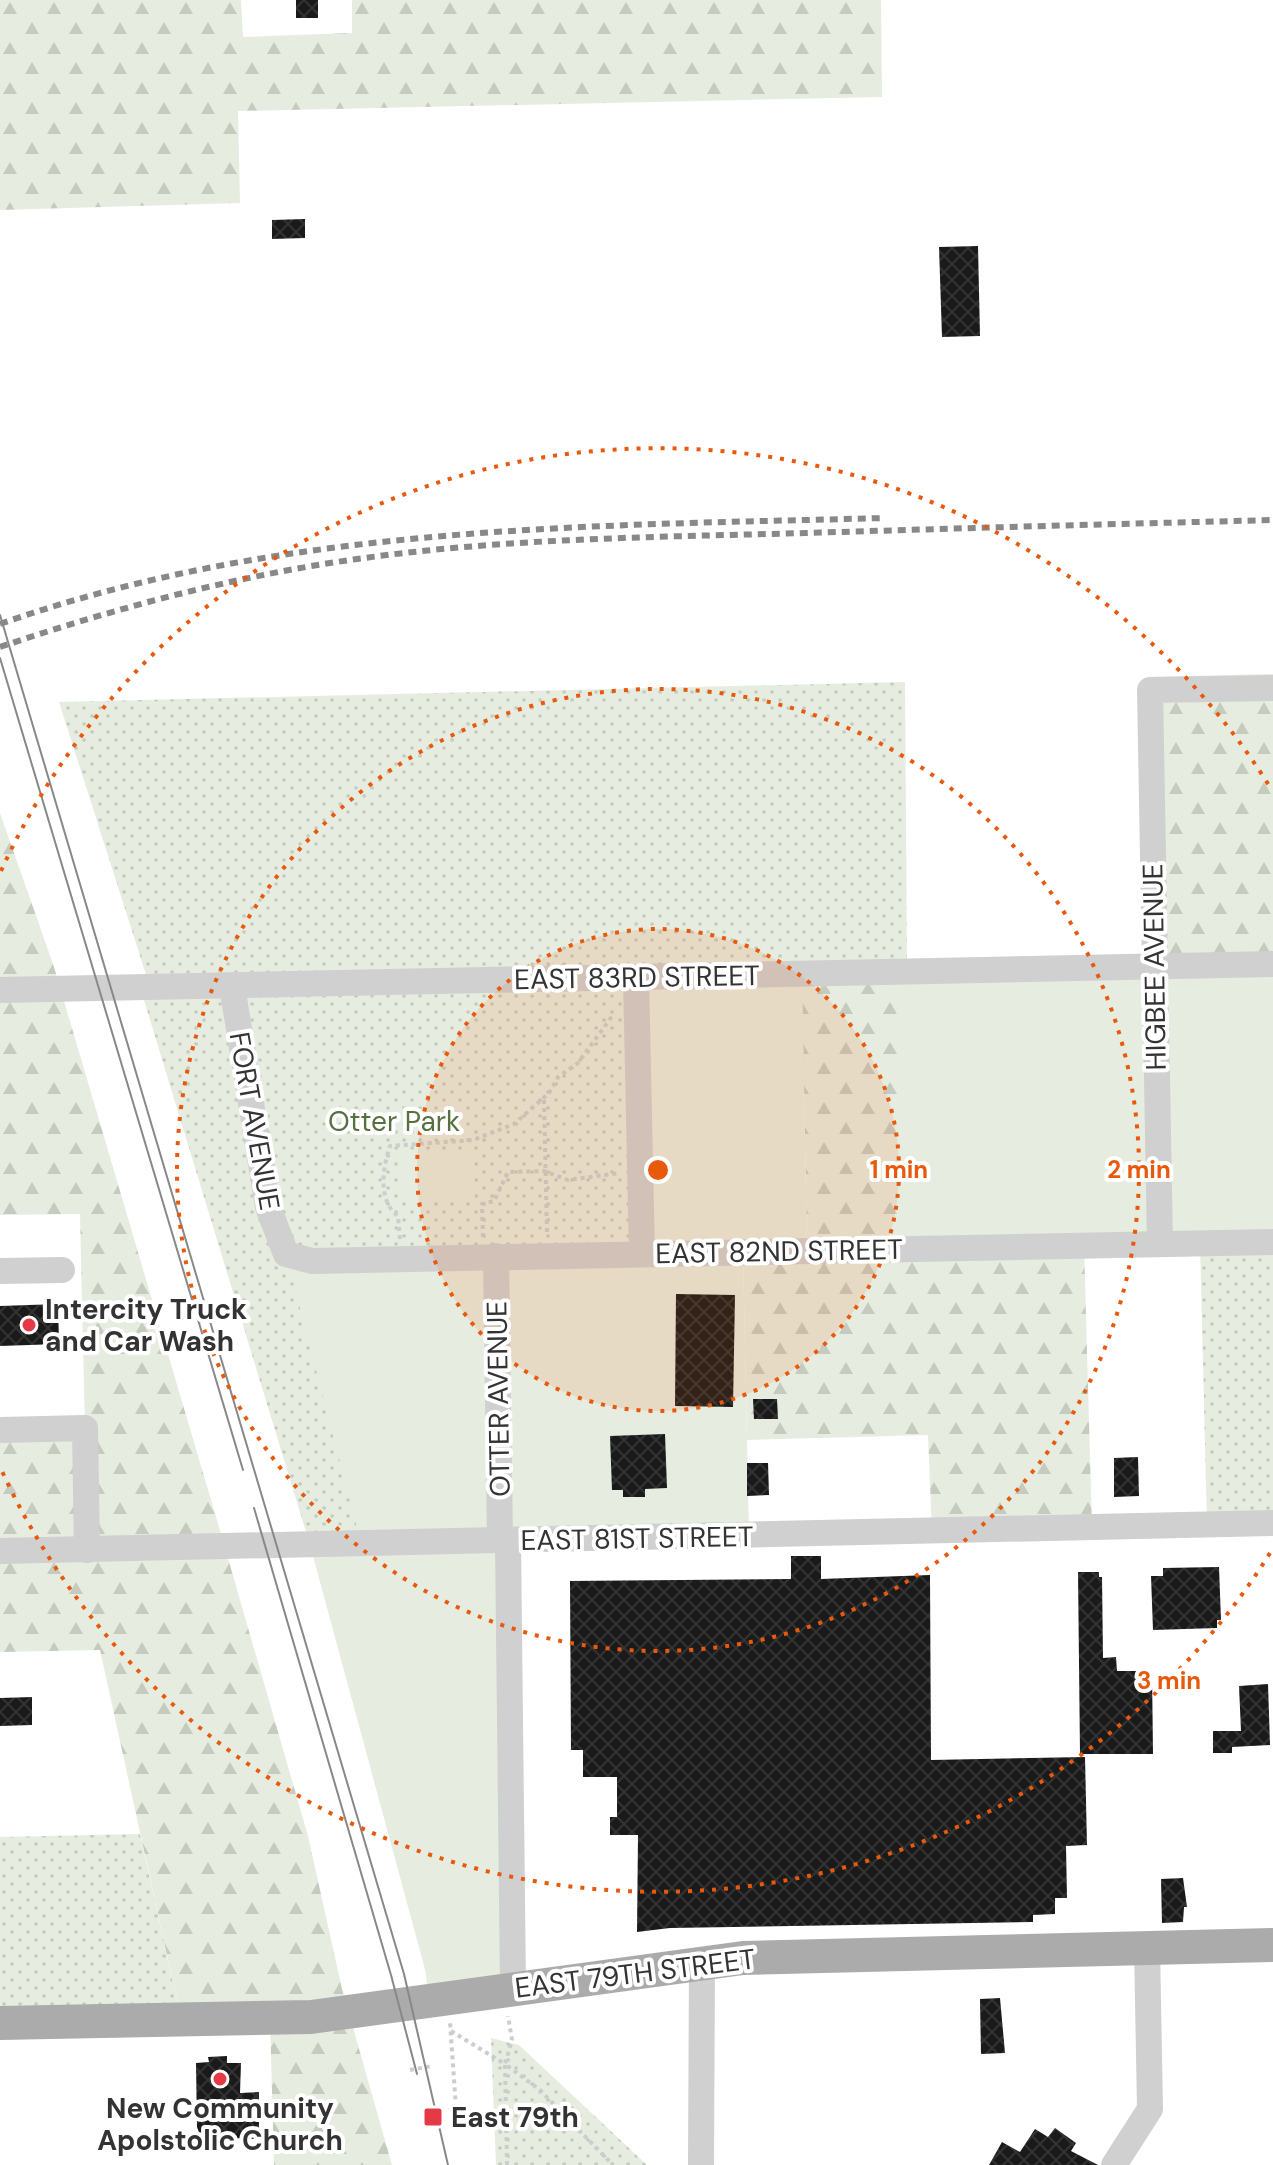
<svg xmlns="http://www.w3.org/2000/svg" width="1273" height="2165" font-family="'DM Sans',sans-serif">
<defs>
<pattern id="grass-dots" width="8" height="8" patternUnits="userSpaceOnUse" patternTransform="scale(2)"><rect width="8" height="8" fill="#e6ecdf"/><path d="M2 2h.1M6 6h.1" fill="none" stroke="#c6cbc0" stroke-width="1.8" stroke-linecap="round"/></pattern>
<pattern id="forest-firs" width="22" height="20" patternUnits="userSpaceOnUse" patternTransform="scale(2)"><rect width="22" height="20" fill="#e6ecdf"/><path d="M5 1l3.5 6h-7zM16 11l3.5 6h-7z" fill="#c6cbc0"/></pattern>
<pattern id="building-cross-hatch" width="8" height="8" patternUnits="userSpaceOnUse" patternTransform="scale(2)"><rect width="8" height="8" fill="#1a1a1a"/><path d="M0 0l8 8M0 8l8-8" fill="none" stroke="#333"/></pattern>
</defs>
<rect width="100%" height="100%" fill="#fff"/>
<g fill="url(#grass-dots)">
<polygon points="905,682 907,972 642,1254 362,1544 310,1545 140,987 150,987 59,702"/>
<polygon points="1273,1242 1273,1523 1207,1524 1200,1243"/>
<polygon points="140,1834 181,2019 0,2023 0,1837"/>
<polygon points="491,2038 519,2045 647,2165 496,2165"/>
</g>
<g fill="url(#forest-firs)">
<polygon points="0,0 241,0 243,37 352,33 352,0 881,0 882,97 238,111 240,203 0,210"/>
<polygon points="1273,674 1273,964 1154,966 1149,677"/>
<polygon points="0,813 54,967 221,1534 308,1836 342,1989 392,2165 274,2165 270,2018 181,2019 100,1650 0,1652 0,1430 85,1428 80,1214 0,1215"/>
<polygon points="896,972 1084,1245 1092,1527 932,1531 928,1435 747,1440 743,1252 807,1250 802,974"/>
</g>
<g fill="#e6ecdf">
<polygon points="1273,964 1273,1242 901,1249 896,972"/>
<polygon points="802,974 807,1251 743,1252 749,1535 508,1541 513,1987 428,1999 426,1973 310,1545 361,1543 286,1254 642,1254 636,978"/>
<polygon points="474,1150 475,1199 399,1202 397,1153"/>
</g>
<g fill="url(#building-cross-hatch)">
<rect x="296" y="0" width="22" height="18"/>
<polygon points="305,219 305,238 272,239 272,220"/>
<polygon points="978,246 980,336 942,337 939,247"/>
<polygon points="676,1294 735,1295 733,1407 675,1406"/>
<polygon points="58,1304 59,1344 0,1346 0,1306"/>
<polygon points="753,1399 777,1399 778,1419 754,1419"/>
<polygon points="665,1434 667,1488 645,1489 645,1497 623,1497 623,1490 612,1490 610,1436"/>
<polygon points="1138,1457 1139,1496 1114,1497 1114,1458"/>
<polygon points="747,1463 768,1463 769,1495 747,1496"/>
<polygon points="791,1556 821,1556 821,1579 930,1575 931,1760 1085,1757 1087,1845 1066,1846 1067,1898 1055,1898 1055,1914 1033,1915 1033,1922 670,1928 637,1932 638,1835 610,1835 610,1817 617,1817 617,1777 583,1777 583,1750 571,1750 570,1581 791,1579"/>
<polygon points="1219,1567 1221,1620 1217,1620 1217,1628 1153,1630 1151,1576 1163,1576 1163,1568"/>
<polygon points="1078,1572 1099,1572 1099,1577 1102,1577 1103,1658 1116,1657 1117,1671 1152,1671 1153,1754 1080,1754"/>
<polygon points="1268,1684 1270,1745 1232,1747 1232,1753 1213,1753 1213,1731 1241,1731 1239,1686"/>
<polygon points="32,1697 32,1725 0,1726 0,1698"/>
<polygon points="1183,1878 1187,1907 1184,1907 1183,1922 1162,1923 1161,1879"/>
<polygon points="1000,1998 1005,2053 981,2054 980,1999"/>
<polygon points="227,2056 227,2063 241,2063 240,2093 259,2092 259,2139 232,2138 225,2144 210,2144 201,2138 197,2127 196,2063 209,2062 208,2057"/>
<polygon points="1055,2128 1076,2143 1071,2151 1098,2165 989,2165 1002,2142 1020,2152 1035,2129 1048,2137"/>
</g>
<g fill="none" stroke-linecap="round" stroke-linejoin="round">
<g stroke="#cdcdcd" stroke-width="4" stroke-dasharray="4 4" stroke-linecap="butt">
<polyline points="544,1100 547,1235"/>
<polyline points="483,1237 482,1204 494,1201 508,1172 544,1171 568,1180 619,1173"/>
<path d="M400,1239L398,1216C377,1201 383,1166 390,1146L473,1140L514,1124L549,1093L558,1077L578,1063L613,1015"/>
<polyline points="451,2031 505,2064 512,2040 508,2016"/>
<polyline points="410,2070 432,2066"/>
<polyline points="449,2110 456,2108 450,2022"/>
<polyline points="507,2165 505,2064 540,2090 613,2165"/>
</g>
<g stroke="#d0d0d0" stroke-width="26">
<polyline points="636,978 642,1254"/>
<polyline points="232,986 268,1207 286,1254 312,1261 1273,1242"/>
<polyline points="0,990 1273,964"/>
<polyline points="1160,1244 1150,690 1273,688"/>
<polyline points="496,1256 500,1541"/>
<polyline points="0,1271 62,1270"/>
<polyline points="0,1430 85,1428 87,1550"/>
<polyline points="508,1541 513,1987"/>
<polyline points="0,1551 1273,1523"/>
<polyline points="701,2165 702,1961"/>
<polyline points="1114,2165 1150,2109 1147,1946"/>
</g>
<polyline stroke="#ababab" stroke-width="34" points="0,2023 311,2017 743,1958 1273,1945"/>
<g stroke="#888" stroke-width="2">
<polyline points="0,615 404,1974 448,2165"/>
<polyline points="0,658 243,1470"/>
<polyline points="254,1508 391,1975 417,2074"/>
</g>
<g stroke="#888" stroke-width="6" stroke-dasharray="8 6" stroke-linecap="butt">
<path d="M0,624C284,524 588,526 885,518"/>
<path d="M0,647C116,608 235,576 357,559C506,538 657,537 808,533C963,528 1118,524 1273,520"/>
</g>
</g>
<circle cx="658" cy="1170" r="241" fill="#e8590c" fill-opacity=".12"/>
<g fill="none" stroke="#e8590c" stroke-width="4" stroke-dasharray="4 8">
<circle cx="658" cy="1170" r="241"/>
<circle cx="658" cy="1170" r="481"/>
<path d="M1270 1553A722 722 0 0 1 1 1469M1 871A722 722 0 0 1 1270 787"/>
</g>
<g fill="#e63946" stroke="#fff" stroke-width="3">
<circle cx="29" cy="1325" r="8"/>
<circle cx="220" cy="2079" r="8"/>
<rect x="423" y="2107" width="20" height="20" rx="4"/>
</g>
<g text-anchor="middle" stroke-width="8" stroke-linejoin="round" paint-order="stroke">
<g font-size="28" fill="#333" stroke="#fff">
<text transform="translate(1154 967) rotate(-91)" y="10">HIGBEE AVENUE</text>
<text transform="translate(637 977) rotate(-1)" y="10">EAST 83RD STREET</text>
<text transform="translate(255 1121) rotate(80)" y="10">FORT AVENUE</text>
<text transform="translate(779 1251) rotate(-1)" y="10">EAST 82ND STREET</text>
<text transform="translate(498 1399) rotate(-91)" y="10">OTTER AVENUE</text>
<text transform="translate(637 1538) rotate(-1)" y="10">EAST 81ST STREET</text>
<text transform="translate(635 1973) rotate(-7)" y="10">EAST 79TH STREET</text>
</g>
<g font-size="28" fill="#56703f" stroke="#fff">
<text x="394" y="1131">Otter Park</text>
</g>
<g font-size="28" font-weight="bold" fill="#333" stroke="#fff" text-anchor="start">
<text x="45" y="1319">Intercity Truck<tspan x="45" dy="32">and Car Wash</tspan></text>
<text x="220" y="2118" text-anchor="middle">New Community<tspan x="220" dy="32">Apolstolic Church</tspan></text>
<text x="451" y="2127">East 79th</text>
</g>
</g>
<circle cx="658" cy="1170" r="12" fill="#e8590c" stroke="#fff" stroke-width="4"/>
<g font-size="24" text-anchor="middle" font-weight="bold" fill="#e8590c" stroke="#fff" stroke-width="8" stroke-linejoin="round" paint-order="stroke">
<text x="899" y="1178">1 min</text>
<text x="1139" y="1178">2 min</text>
<text x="1169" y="1689">3 min</text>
</g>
</svg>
